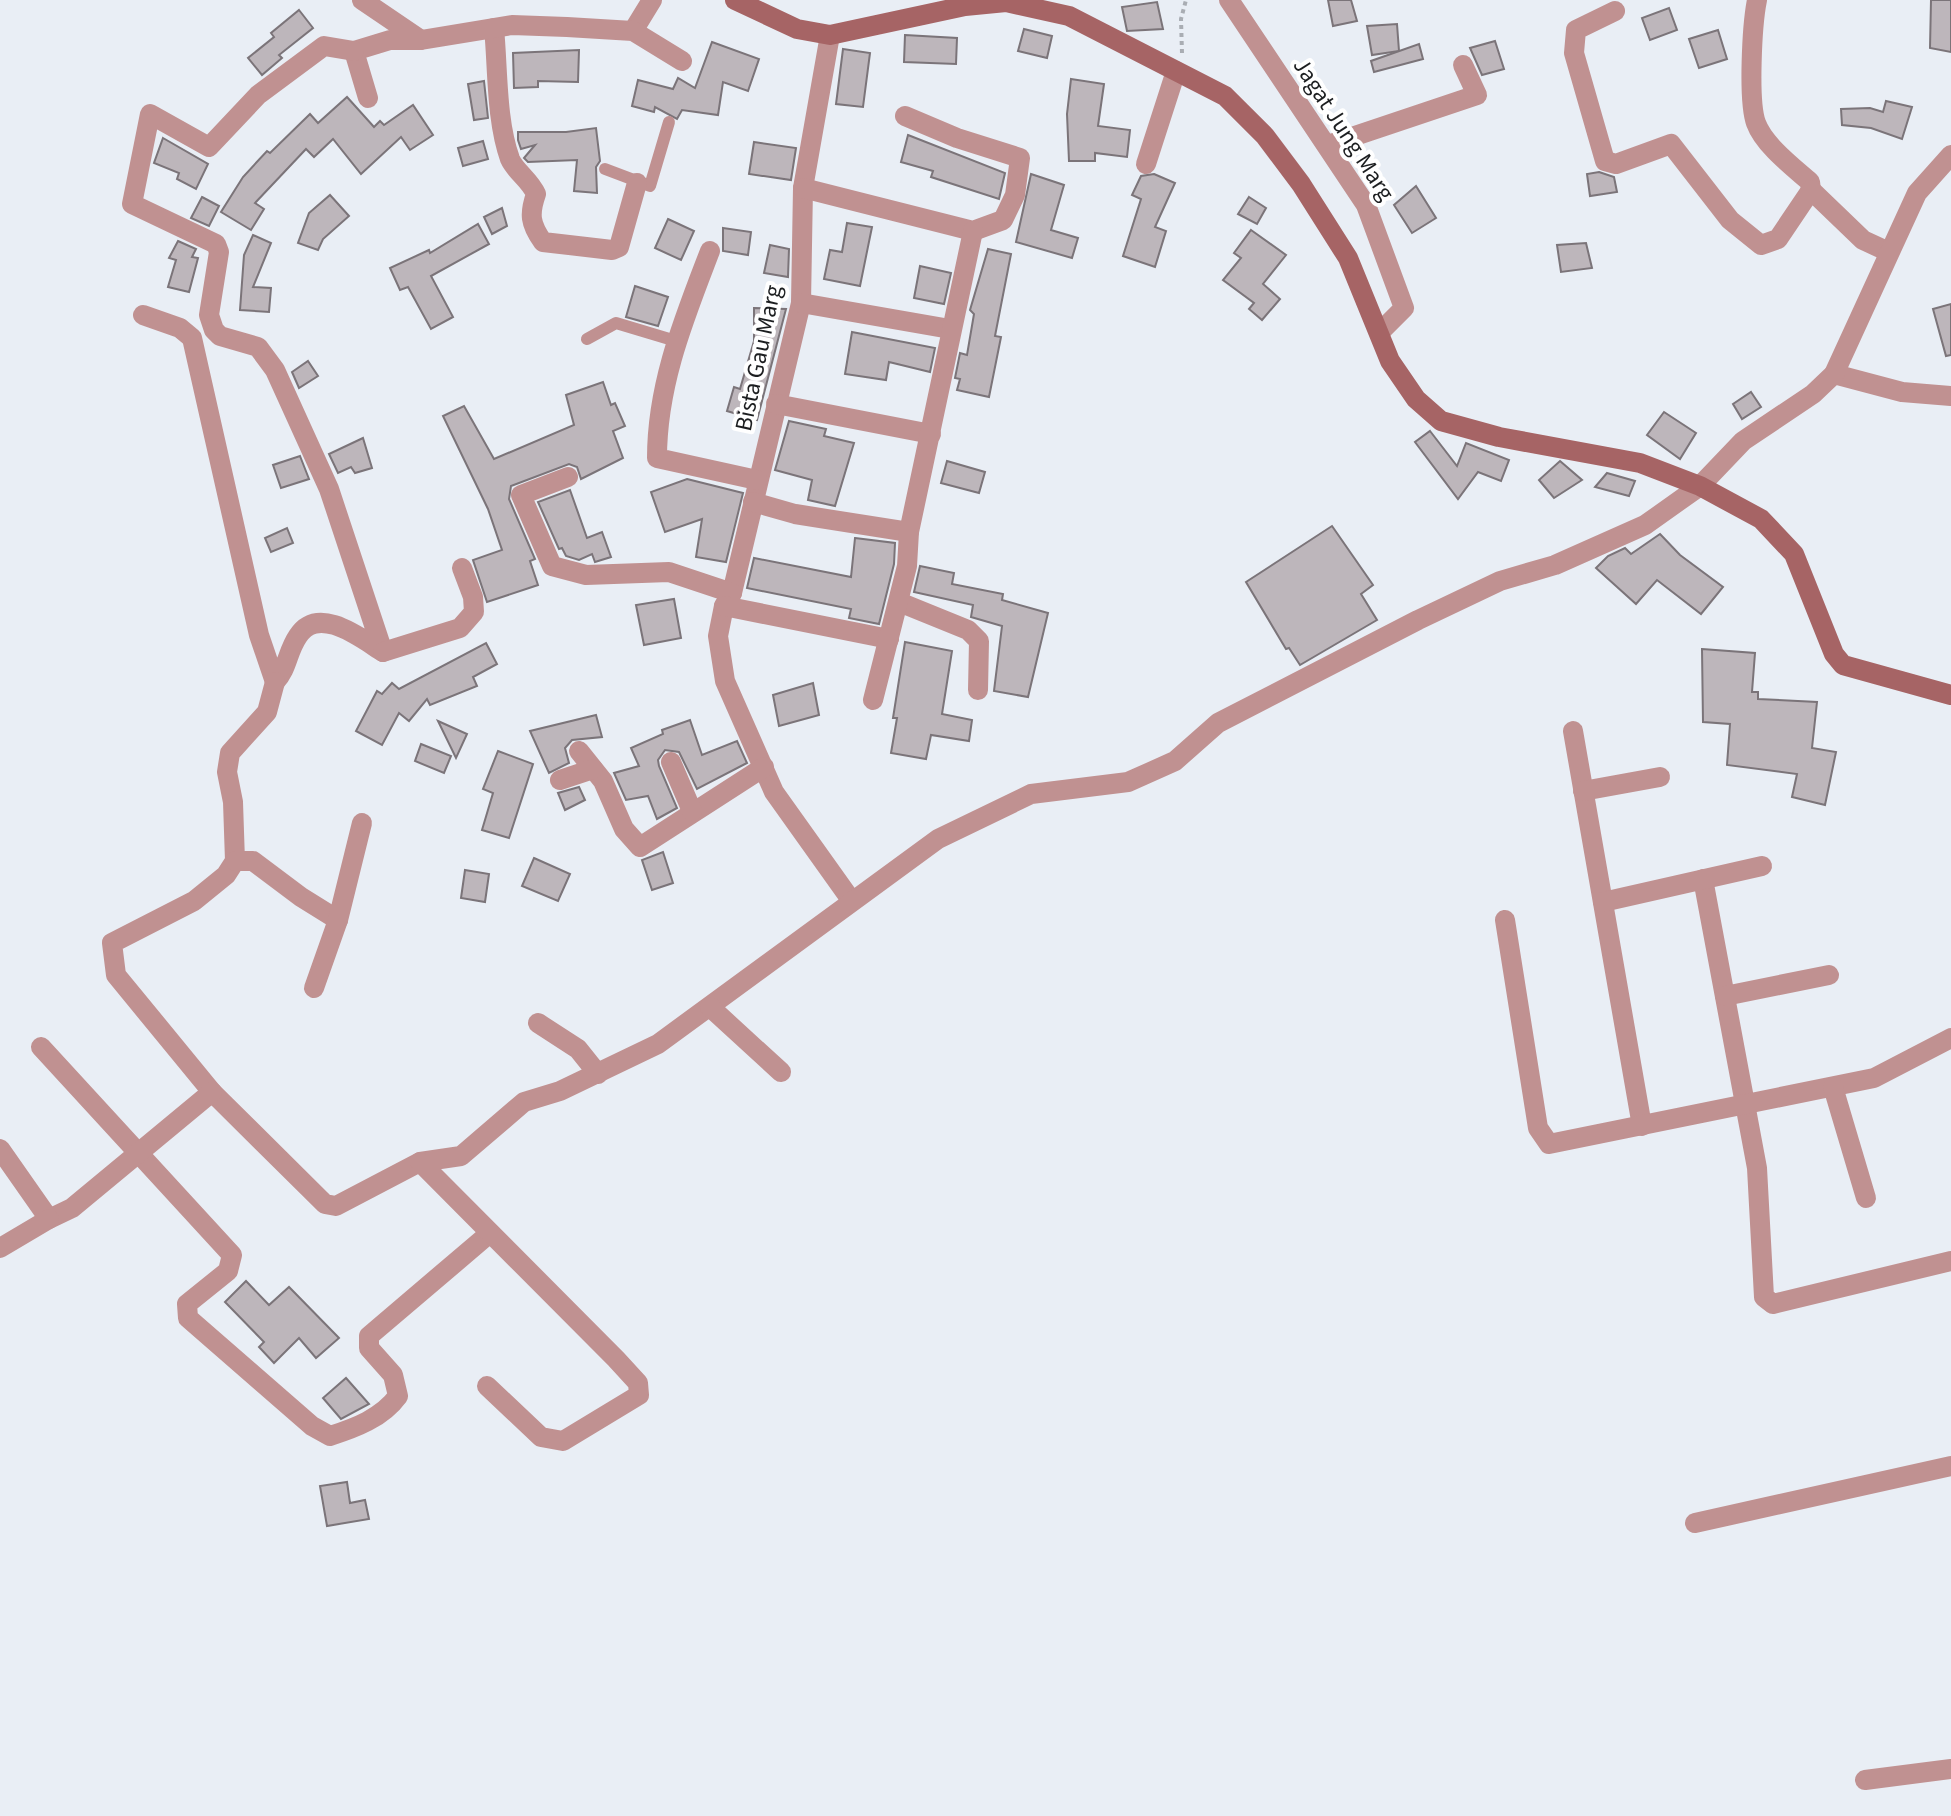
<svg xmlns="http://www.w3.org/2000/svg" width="1951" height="1816" font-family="'Source Sans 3',sans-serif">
<rect width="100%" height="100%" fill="#e9eef5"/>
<g fill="#bdb6bb" stroke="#7b7479" stroke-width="2">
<polygon points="1328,0 1351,0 1357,21 1333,26"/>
<polygon points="1931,0 1951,0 1951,52 1930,48"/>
<polygon points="1157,2 1163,29 1127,31 1122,7"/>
<polygon points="1669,8 1677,30 1650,40 1642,18"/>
<polygon points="299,10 313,28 279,55 282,58 262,75 248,58 274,37 271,33"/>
<polygon points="1397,24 1399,51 1372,55 1367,26"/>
<polygon points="1024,29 1052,36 1047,58 1018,51"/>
<polygon points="1718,30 1727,59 1699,68 1689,39"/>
<polygon points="905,35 957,38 956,64 904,62"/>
<polygon points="1495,41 1504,69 1482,75 1470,48"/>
<polygon points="712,42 759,59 748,91 723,82 718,115 682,110 677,119 655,107 654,112 632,106 638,80 673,89 678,78 695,88"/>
<polygon points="1419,44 1423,59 1374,72 1371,61"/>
<polygon points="843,49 870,53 863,107 836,104"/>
<polygon points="579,50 578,82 538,81 538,87 514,88 513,53"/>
<polygon points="1071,79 1104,84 1098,126 1130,130 1127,157 1095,153 1095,161 1069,161 1067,114"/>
<polygon points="484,81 488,118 474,120 468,84"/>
<polygon points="347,97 374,127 380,121 384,125 413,105 433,135 410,150 401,137 361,174 333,139 314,157 306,149 255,203 264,209 251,230 221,212 243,177 267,151 270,153 310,114 318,123"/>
<polygon points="1886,101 1912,107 1902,139 1871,128 1842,125 1841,109 1870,108 1883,112"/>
<polygon points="596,128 600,161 596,167 597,193 574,191 577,160 528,162 524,158 535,145 521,149 518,140 518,132 566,132"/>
<polygon points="908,135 1005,173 999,199 931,177 933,171 901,162"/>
<polygon points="163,138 208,164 196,189 177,179 179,173 154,163"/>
<polygon points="483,141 488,159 463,166 458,148"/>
<polygon points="754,142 796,148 791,180 749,174"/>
<polygon points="1599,172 1614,177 1617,192 1590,196 1587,174"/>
<polygon points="1031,174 1064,185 1051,230 1078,238 1072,258 1016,242"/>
<polygon points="1154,174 1175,183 1155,227 1166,231 1155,267 1123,256 1141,199 1132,195 1141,176"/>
<polygon points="1416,186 1436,218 1412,233 1394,205"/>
<polygon points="330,195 349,216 323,239 318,250 298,243 309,213"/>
<polygon points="202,197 219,206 209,226 191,218"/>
<polygon points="1249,197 1266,208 1257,224 1238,214"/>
<polygon points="502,208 507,226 492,234 484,217"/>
<polygon points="668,219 694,231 681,260 655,248"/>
<polygon points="847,223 872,227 860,286 824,279 830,250 842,252"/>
<polygon points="478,224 489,244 431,276 453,317 431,329 408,287 400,290 390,268 429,250 430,253"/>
<polygon points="723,228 751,232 748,255 723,251"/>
<polygon points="1251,230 1286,255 1263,284 1280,299 1262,320 1249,309 1254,303 1223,280 1241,258 1234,253"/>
<polygon points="253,235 271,243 253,287 271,288 269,312 240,310 244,255"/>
<polygon points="178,241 196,249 192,257 198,258 189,292 168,287 176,260 169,258"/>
<polygon points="1586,243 1592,268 1561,272 1557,245"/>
<polygon points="770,245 789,249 788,277 764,273"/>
<polygon points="988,249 1011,254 995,336 1001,337 989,397 957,390 960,379 955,378 960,353 967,355 974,314 970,310"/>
<polygon points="920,266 951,273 944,304 914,298"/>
<polygon points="635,286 668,297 658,326 626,317"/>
<polygon points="1951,304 1951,355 1946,356 1933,309"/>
<polygon points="754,308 786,309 757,420 727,411 734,387 740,389 754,341"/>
<polygon points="852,332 935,348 930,372 889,362 886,380 845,374"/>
<polygon points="308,361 318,376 299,388 292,372"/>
<polygon points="603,382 611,405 615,403 625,426 613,431 623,458 581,479 577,467 569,464 511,486 509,499 535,559 530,561 538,585 487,602 473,560 502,550 488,509 443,416 464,406 494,459 574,425 566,395"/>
<polygon points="1751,392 1761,407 1742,419 1733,404"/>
<polygon points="1664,412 1696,433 1680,459 1647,435"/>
<polygon points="789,421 826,429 824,436 854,443 835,506 808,500 812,480 775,470"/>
<polygon points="1430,431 1457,466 1466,443 1509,460 1501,481 1478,472 1458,499 1415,442"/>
<polygon points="363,438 372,468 355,473 351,467 338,473 329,454"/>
<polygon points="300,456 309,479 281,488 273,465"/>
<polygon points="947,461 985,472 979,493 941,483"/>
<polygon points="1560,461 1582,480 1554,498 1539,480"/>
<polygon points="1607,473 1635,481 1629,496 1595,487"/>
<polygon points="687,479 743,493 726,562 696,557 702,519 665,532 651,492"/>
<polygon points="570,490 587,538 602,532 611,557 595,562 592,554 579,560 566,556 562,548 559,549 538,502"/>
<polygon points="1332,526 1373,585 1361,594 1377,620 1300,665 1289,648 1286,649 1246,582"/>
<polygon points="287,528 293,543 271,552 265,538"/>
<polygon points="1660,534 1680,555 1723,587 1701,614 1657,580 1636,604 1596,568 1608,556 1625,548 1631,554"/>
<polygon points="855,538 895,543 894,564 879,624 849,618 851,609 747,588 754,558 851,577"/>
<polygon points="920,566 954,573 952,584 1003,594 1002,600 1048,613 1028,697 994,691 1002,626 971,617 973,605 914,592"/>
<polygon points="674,599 681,638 644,645 636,605"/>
<polygon points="905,642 952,651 942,714 972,720 969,741 931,735 926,759 891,753 897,718 893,718"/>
<polygon points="486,643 497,664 473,677 477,686 430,705 427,699 409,721 399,713 382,745 356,731 377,691 382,694 392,683 399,689"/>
<polygon points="1702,649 1755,653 1752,692 1758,692 1758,699 1817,702 1812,748 1836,752 1825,805 1792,797 1797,774 1727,765 1730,724 1703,722"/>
<polygon points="813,683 819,715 779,726 773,695"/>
<polygon points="596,715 602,737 572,740 565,748 569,763 549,773 530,731"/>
<polygon points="690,720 702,755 737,741 747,763 697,789 679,752 665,750 658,760 659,766 677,808 657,819 648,796 626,800 614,773 639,766 631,748 663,734 662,730"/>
<polygon points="438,721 467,734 456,758"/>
<polygon points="421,744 451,756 444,773 415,761"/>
<polygon points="498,751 533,764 509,838 482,830 493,793 483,789"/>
<polygon points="579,787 585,800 565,810 558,793"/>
<polygon points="663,852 673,883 652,890 642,860"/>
<polygon points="534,858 570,874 558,901 522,886"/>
<polygon points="465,870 489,874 485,902 461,898"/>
<polygon points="246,1281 269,1305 289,1287 339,1338 316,1358 299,1338 274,1363 259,1347 264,1342 225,1302"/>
<polygon points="346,1378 369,1404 341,1419 323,1398"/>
<polygon points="347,1482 350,1503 365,1500 369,1519 327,1526 320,1486"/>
</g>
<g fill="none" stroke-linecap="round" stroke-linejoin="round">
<polyline stroke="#a9adb3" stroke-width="4" stroke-dasharray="4 4" stroke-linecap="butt" points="1182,53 1181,19 1186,0"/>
<g stroke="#c09191" stroke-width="12">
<polyline points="605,169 650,186 669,122"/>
<polyline points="587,339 616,323 676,341"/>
</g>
<g stroke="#c09191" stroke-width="20">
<polyline points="362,0 421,40"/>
<path d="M1757,0C1752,25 1748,101 1756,123C1764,145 1793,167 1810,182L1811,190"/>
<polyline points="1615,11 1576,30 1574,53 1605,161 1616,164 1671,144 1730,220 1761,245 1778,239 1811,190 1863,240 1889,252"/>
<path d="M494,28C498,69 496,120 510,159C515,171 530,180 536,194C529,214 530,224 543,242L612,250L619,247L637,183"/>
<polyline points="633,31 652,0"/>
<polyline points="830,35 803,188 801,303 732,593 724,606 718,636 725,681 774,792 851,900"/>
<polyline points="368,98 354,51 390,40 421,40 512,25 567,27 633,31 682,61"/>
<polyline points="1328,145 1477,95 1463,65"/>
<polyline points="1146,164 1176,71"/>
<polyline points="803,188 973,231 1003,220 1015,195 1020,158 957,138 905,116"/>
<path d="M710,251C684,319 657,384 657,458L757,480"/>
<polyline points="801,303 950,329"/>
<path d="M143,315L180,328L192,338L259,635L275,682C288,668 287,652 298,636C319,604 362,639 383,652L329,489L275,370L258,347L220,336L214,330L209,315L219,252L216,244L132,204L150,114L209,147L258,95L324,46L354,51"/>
<polyline points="1834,374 1902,392 1951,396"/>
<polyline points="776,404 931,434"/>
<polyline points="568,477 521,495 552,566 586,575 669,572 732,593"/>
<polyline points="753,502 795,514 909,532"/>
<polyline points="899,602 968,630 979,641 978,690"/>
<polyline points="724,606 889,639"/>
<polyline points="383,652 460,628 474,612 473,597 462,568"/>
<polyline points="275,682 267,712 230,753 227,772 233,802 235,861 226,875 194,901 112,943 116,975 212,1092 325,1204 336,1206 420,1162 461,1156 524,1102 560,1091 658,1044 938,839 1031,794 1128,782 1175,761 1218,723 1418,620 1500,581 1555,565 1645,525 1700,486 1743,441 1813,394 1834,374 1917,193 1951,155"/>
<polyline points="873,700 907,566 909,532 973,231"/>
<polyline points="1573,731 1642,1126"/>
<polyline points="579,751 603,781 624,829 640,847 764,767"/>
<polyline points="671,762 692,811"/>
<polyline points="560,780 593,769"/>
<polyline points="1583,791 1660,777"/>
<polyline points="235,861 253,861 301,897 338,920"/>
<polyline points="1703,879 1757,1168 1764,1297 1773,1304 1951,1261"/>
<polyline points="1603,902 1762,866"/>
<polyline points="1505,920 1538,1128 1549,1144 1874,1078 1951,1038"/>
<polyline points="314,988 338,920 362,823"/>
<polyline points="1725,996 1829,975"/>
<polyline points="710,1007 781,1072"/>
<polyline points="538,1023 578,1049 598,1074"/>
<path d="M41,1047L232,1255L228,1271L187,1304L188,1318L312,1426L330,1436C355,1428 382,1418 398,1396L393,1375L369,1348V1336L490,1233"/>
<polyline points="1833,1087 1866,1198"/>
<polyline points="0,1149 49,1219 72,1208 212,1092"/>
<polyline points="420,1162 616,1359 638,1383 639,1395 563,1441 541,1437 487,1386"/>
<polyline points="0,1248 49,1219"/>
<polyline points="1695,1523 1951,1466"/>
<polyline points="1865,1780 1951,1769"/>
</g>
<polyline stroke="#c09191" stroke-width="20" points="1229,0 1366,205 1404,308 1381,331"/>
<polyline stroke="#a66465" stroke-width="20" points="735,0 797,29 830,35 965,6 1006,2 1069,16 1225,96 1265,136 1301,184 1348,258 1390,361 1416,399 1441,421 1499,437 1640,463 1700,486 1761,519 1794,554 1834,654 1843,665 1951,695"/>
</g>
<g text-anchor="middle" stroke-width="8" stroke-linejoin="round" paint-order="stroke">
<g font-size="24" fill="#1c1e20" stroke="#fff">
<text transform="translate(1344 129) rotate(57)" y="8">Jagat Jung Marg</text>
<text transform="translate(758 358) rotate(-78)" y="8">Bista Gau Marg</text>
</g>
</g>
</svg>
